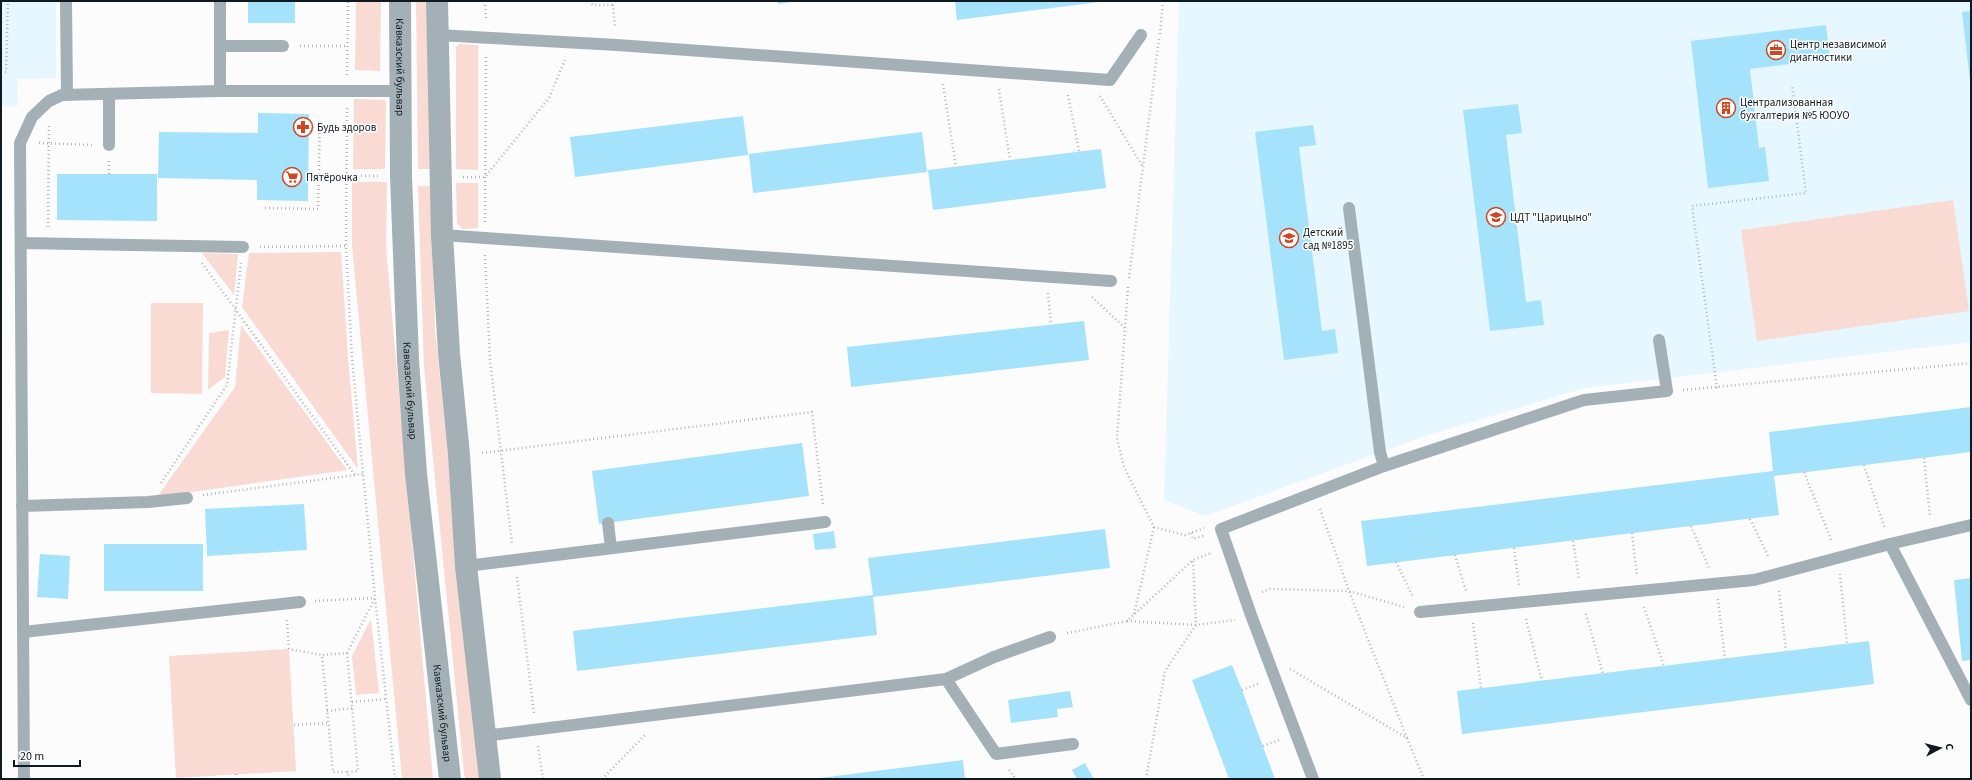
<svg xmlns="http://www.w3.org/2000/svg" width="1972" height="780" font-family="'Source Sans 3',sans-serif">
<rect width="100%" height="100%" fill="#fcfcfc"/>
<g fill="#e7f7ff">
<polygon points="1,1 56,1 56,78 17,79 18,106 1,106"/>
<polygon points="1179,1 1971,1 1971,342 1585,388 1425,436 1205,516 1164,500"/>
</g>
<g fill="#f9dbd3">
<polygon points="356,1 381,1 380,71 355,70"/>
<polygon points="416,1 428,1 431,169 418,169"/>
<polygon points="459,44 478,45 478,170 456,169 456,47"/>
<polygon points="354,99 386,100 385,169 353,169"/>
<polygon points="352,182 387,182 386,247 433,779 402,779 352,246"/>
<polygon points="456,183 478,183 478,228 462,229 457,223"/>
<polygon points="418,186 432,186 435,329 481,779 465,779 464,773 424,367"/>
<polygon points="1953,200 1969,311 1757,341 1741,230"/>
<polygon points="341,252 348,357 358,469 242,307 249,253"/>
<polygon points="202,253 238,254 234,295"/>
<polygon points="151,303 203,303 202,394 151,393"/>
<polygon points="241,325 347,470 157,497 235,387"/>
<polygon points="229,330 225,377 208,390 209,333"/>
<polygon points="371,619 379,693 356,695 352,656"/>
<polygon points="289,649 296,771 176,778 169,656"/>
</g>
<g fill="#a5e2fc">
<rect x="248" y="1" width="47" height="22"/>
<polygon points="777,1 792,1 792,2 778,4"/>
<polygon points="955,1 1100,1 1100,2 957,20"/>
<polygon points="1971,11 1971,81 1970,81 1962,12"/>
<polygon points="1826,25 1830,59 1750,69 1759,148 1765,147 1769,181 1708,188 1691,41"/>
<polygon points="1518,104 1522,133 1506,135 1526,302 1541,300 1544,325 1490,331 1463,110"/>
<polygon points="258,113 309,114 308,201 257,200 257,180 158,178 159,132 258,133"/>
<polygon points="743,116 748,155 575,177 570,137"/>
<polygon points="1313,125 1316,145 1299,147 1322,331 1335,329 1338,353 1284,360 1255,132"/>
<polygon points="922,132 927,172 753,193 749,154"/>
<polygon points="1101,149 1106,188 933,210 928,170"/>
<polygon points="57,174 157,174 157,221 57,220"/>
<polygon points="1084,321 1089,360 851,387 847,347"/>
<polygon points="1971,407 1971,452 1774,476 1779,515 1367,566 1361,521 1773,471 1769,432"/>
<polygon points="802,443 809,496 599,524 592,471"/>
<polygon points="304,504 307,550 207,556 205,509"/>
<polygon points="1105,529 1110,568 873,597 877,635 577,671 573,631 873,595 868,558"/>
<polygon points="834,531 836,548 815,550 813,534"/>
<rect x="104" y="544" width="99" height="47"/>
<polygon points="40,554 70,556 68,599 37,597"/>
<polygon points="1971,578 1971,660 1962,661 1954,580"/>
<polygon points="1869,641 1874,684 1462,734 1457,691"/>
<polygon points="1232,665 1242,690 1275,779 1229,779 1192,680"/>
<polygon points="1070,691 1073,707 1057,709 1058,717 1011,723 1008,700"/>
<polygon points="963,760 965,779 820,779 820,778"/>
<polygon points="1085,763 1094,779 1077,779 1072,770"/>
</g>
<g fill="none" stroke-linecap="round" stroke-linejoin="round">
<g stroke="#b3b7b8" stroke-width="2.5" stroke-dasharray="1 3" stroke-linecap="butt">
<polyline points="485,1 486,20"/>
<polyline points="589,1 593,5 613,5"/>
<polyline points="615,1 613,5 615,28"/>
<polyline points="1160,34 1163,1"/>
<polyline points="300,46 348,46"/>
<polyline points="1,72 6,72 8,1"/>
<polyline points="347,75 348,1"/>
<polyline points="943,84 956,167"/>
<polyline points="999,89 1010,160"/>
<polyline points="1068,95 1079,151"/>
<polyline points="1100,96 1143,167"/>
<polyline points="347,108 346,246 352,358 375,598 395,779"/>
<polyline points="319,128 347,128"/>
<polyline points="39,143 92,145"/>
<polyline points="109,174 109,161"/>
<polyline points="309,175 378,176"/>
<polyline points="463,177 485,177 549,98 565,60"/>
<polyline points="265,208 318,209 320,119"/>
<polyline points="485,222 486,55"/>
<polyline points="48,227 49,124"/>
<polyline points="260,247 346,246"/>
<polyline points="485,255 490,360 512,544"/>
<polyline points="202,263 355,475"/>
<polyline points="1129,278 1159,39"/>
<polyline points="1128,287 1117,438 1124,467 1154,527 1185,535 1204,528"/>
<polyline points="1048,293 1051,324"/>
<polyline points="1092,297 1125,328"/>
<polyline points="1717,388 1692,206 1806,193 1792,85"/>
<polyline points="1683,390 1971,363"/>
<polyline points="482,453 812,412 823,505"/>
<polyline points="1924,458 1930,517"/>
<polyline points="1864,465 1885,529"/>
<polyline points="1804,472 1832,542"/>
<polyline points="161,483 227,385 241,263"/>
<polyline points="203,495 363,474"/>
<polyline points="1320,509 1349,591 1407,738"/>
<polyline points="1750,519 1769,558"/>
<polyline points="1691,526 1709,568"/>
<polyline points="1191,533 1193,539 1206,535"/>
<polyline points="1632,533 1637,575"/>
<polyline points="1573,541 1579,580"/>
<polyline points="1514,548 1519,585"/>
<polyline points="1455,555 1466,591"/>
<polyline points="1396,562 1413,597"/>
<polyline points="1840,574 1847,643"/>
<polyline points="517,577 534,713"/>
<polyline points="1779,591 1786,651"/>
<polyline points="1262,592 1270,589 1349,591 1404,607"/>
<polyline points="1718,599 1725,659"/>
<polyline points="315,601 374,598"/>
<polyline points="1644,607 1664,666"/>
<polyline points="1134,614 1154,527"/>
<polyline points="1586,614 1603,674"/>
<polyline points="1526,619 1542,681"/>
<polyline points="287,620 289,649 322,655"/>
<polyline points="1127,621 1196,625 1235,620"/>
<polyline points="1473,623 1481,688"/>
<polyline points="1067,633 1127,621 1193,560 1211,553"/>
<polyline points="347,653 358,771 347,772"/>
<polyline points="1290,669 1407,738 1424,779"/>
<polyline points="1242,690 1258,684"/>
<polyline points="352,702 386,699"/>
<polyline points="327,711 352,708"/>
<polyline points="294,725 329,723"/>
<polyline points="538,746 543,779"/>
<polyline points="1263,746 1279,740"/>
<polyline points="1009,770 1016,779"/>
<polyline points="236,774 236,779"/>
<polyline points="350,779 347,772 333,772 322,655 347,653 375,598"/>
<polyline points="602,779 646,734"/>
<polyline points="1146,779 1165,671 1196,625 1193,560"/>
</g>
<g stroke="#a3b1b7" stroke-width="12">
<polyline points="66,1 67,95"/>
<polyline points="437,35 617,45 1110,80 1141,35"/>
<polyline points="220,46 283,46"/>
<polyline points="220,91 220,1"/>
<polyline points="109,145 109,94"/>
<polyline points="1349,208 1380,452 1384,466"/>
<polyline points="442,235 1111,281"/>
<polyline points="21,243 243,247"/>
<polyline points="22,506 148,502 187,498"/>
<polyline points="608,523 611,548"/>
<polyline points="1971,525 1890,544 1971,700"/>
<polyline points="466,566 825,522"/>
<polyline points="1420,612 1754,580 1890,544"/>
<polyline points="23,632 300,602"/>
<polyline points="946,679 996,754 1073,744"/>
<polyline points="484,736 946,679 994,657 1050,637"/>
<polyline points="24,779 20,143 32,117 49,101 62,95 220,91 400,91"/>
<polyline points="1313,779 1251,615 1221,529 1384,466 1584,400 1667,391 1659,340"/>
</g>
<g stroke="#a3b1b7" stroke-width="22">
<path id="s1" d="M400,1L401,176L408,360L416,474L450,779"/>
<polyline points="437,1 442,235 449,353 459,455 466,566 490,779"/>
</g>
</g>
<defs>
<symbol id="office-ring" viewBox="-11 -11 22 22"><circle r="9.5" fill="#fcfcfc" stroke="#cf4622" stroke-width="1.5"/><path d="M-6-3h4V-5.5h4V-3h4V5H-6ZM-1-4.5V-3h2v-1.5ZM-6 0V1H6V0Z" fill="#cf4622"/></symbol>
<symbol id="building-ring" viewBox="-11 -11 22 22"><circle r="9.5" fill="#fcfcfc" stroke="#cf4622" stroke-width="1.5"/><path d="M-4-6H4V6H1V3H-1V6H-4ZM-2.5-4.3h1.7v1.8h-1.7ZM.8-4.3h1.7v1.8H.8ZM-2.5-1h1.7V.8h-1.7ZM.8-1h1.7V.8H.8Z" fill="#cf4622"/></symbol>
<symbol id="pharmacy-ring" viewBox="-11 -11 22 22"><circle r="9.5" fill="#fcfcfc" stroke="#cf4622" stroke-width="1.5"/><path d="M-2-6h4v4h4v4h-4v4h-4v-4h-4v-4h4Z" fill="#cf4622"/></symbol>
<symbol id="supermarket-ring" viewBox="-11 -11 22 22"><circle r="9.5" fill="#fcfcfc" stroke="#cf4622" stroke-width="1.5"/><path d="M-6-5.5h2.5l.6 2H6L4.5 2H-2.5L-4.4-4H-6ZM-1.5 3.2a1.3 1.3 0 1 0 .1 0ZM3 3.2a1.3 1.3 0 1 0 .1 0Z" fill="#cf4622"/></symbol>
<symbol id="school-ring" viewBox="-11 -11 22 22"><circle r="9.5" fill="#fcfcfc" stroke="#cf4622" stroke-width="1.5"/><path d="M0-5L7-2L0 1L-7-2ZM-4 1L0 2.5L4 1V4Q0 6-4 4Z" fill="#cf4622"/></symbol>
</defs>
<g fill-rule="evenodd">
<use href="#office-ring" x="1765" y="39" width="22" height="22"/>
<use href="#building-ring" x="1715" y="97" width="22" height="22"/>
<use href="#pharmacy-ring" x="292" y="116" width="22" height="22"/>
<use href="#supermarket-ring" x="281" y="166" width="22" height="22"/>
<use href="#school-ring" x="1485" y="206" width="22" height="22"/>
<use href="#school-ring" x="1278" y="227" width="22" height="22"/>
</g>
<g text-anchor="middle" stroke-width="3" stroke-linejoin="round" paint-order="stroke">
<g font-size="11" fill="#0e1a1f" stroke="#fcfcfc" text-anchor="start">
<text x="1790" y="48">Центр независимой<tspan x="1790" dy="13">диагностики</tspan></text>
<text x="1740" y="106">Централизованная<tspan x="1740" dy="13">бухгалтерия №5 ЮОУО</tspan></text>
<text x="317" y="131">Будь здоров</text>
<text x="306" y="181">Пятёрочка</text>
<text x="1510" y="221">ЦДТ "Царицыно"</text>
<text x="1303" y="236">Детский<tspan x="1303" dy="13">сад №1895</tspan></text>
</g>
<g font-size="11" fill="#0e1a1f" stroke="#fcfcfc">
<text dy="4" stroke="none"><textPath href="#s1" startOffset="66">Кавказский бульвар</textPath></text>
<text dy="4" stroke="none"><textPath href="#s1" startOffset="390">Кавказский бульвар</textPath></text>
<text dy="4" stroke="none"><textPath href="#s1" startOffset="714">Кавказский бульвар</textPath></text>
</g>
</g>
<rect width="1972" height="780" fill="none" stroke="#0e1a1f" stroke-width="4"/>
<g transform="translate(1940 748) rotate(83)" stroke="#fcfcfc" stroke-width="3" paint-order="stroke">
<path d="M0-3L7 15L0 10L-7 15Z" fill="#0e1a1f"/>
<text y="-6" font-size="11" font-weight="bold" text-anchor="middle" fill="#0e1a1f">С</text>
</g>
<path d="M14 760v6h66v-6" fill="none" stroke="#0e1a1f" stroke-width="2"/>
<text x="20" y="760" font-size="12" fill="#0e1a1f" stroke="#fcfcfc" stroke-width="3" paint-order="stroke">20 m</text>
</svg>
